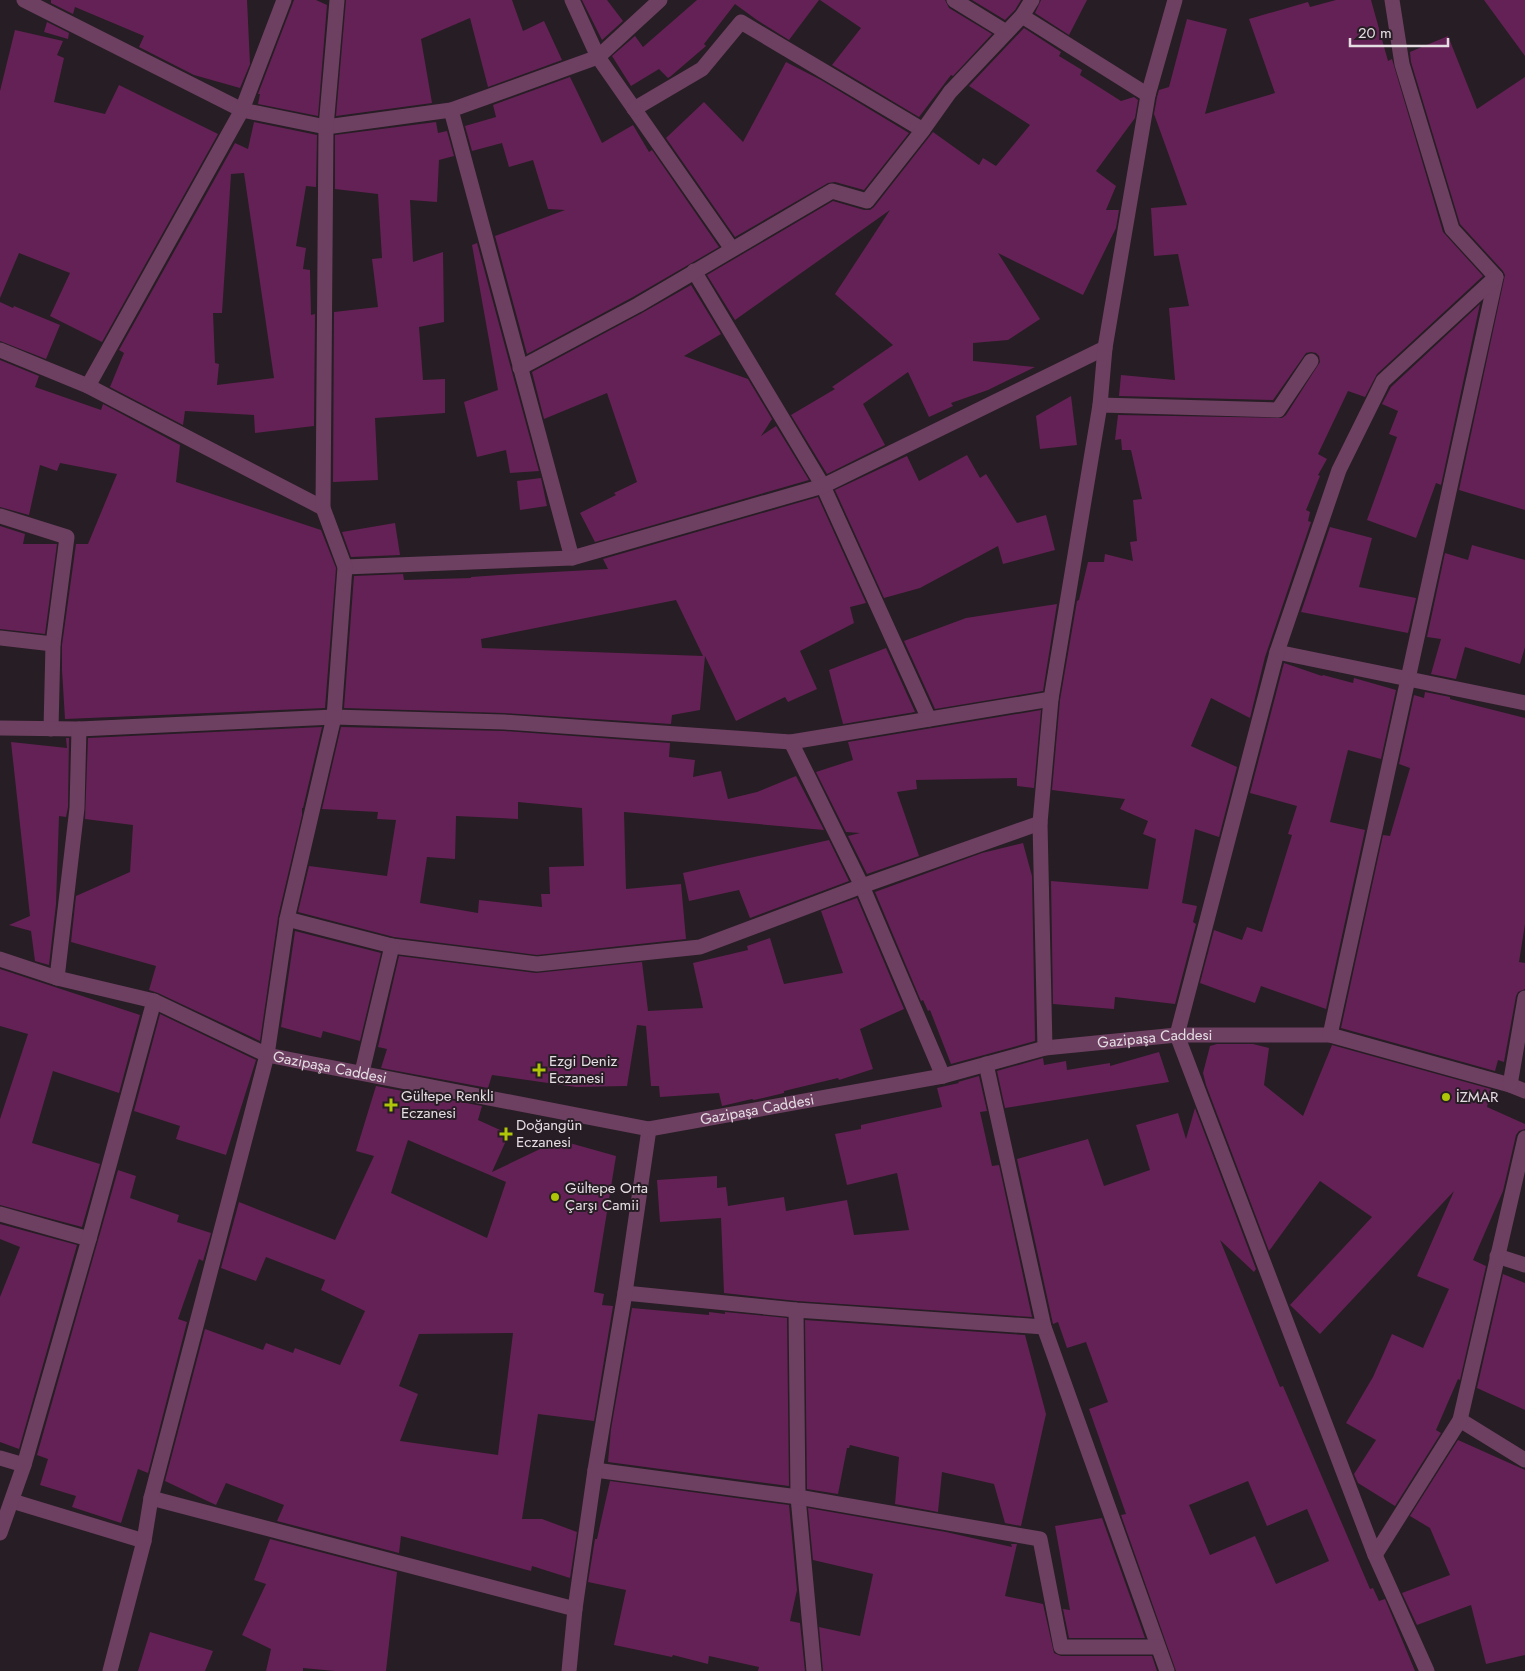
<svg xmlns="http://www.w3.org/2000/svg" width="1525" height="1671" font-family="Jost,sans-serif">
<rect width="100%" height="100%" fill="#271d24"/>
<g fill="#642155" fill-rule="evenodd">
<polygon points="51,0 247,0 250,64 240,88 194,75 139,47 144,36 75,7 73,14 51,3"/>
<polygon points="294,0 316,0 327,5 318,116 258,104 260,94 258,94"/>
<polygon points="346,0 512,0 523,31 544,21 562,60 488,87 470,18 421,39 432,103 336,116"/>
<polygon points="582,0 607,0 623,21 602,40"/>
<polygon points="697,0 819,0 789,40 757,20 735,4 704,44 706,46 671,76 668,78 659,69 631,86 612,56 635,36 643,47"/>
<polygon points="820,0 945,0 949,8 992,34 953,76 951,75 919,117 832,65 861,28"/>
<polygon points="972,0 1021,0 1015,10 1005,20"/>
<polygon points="1041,0 1087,0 1069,35 1035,13"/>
<polygon points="1336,0 1371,0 1388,61 1392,59 1443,232 1483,276 1377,374 1365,397 1348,391 1318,454 1327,459 1318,475 1320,476 1306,510 1310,512 1308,521 1311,522 1265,657 1250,718 1211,698 1191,746 1237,767 1219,837 1195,829 1182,903 1197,906 1193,922 1196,924 1175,1004 1115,997 1114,1009 1053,1004 1051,881 1148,889 1156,839 1143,834 1148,821 1120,809 1125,799 1052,790 1060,700 1077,601 1079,600 1088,562 1104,562 1105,554 1133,561 1130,542 1137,541 1133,500 1142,499 1131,450 1122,450 1121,439 1115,440 1118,415 1282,418 1286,415 1320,362 1319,356 1316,353 1311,352 1306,353 1273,400 1119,396 1121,375 1175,380 1169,308 1189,306 1178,254 1154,256 1151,208 1187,205 1154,114 1157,97 1159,90 1169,87 1187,19 1227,29 1205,114 1275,93 1249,19 1308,2 1310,7"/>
<polygon points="1484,0 1525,0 1525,56"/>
<polygon points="47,22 69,33 68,39 44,32"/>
<polygon points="1024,28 1061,52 1059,56 1082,70 1080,75 1121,101 1134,97 1138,100 1135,118 1096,171 1116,186 1106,210 1119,210 1116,228 1083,295 998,253 1040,319 1008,340 973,343 973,361 1035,367 988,390 951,403 953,406 929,417 908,372 863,404 885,445 827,474 791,415 835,389 832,387 893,345 835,294 890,210 735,320 707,275 833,201 864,210 870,210 874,207 933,132 979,165 983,158 996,166 1030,125 969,86"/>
<polygon points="15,30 63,41 57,55 64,58 54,102 105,114 119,85 218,134 102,342 50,316 70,273 19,253 0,298 0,91"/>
<polygon points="1448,36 1477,109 1525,77 1525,510 1459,490 1505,275 1503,271 1460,224 1411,62 1410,52"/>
<polygon points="786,62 821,80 909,133 864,190 835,182 828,183 735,237 666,138 704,102 743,142"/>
<polygon points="570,77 602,143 633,125 649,152 652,150 719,247 633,297 527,354 495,236 565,210 548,209 533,160 509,167 502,143 472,151 465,126 496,117 493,105"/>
<path d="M254,122L317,135L316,187L306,186L296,246L306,248L303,269L310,270L311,315L315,314L314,426L255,433L254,415L185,411L183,425L110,387L124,353L119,350L235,143L248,149ZM244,173L274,378L217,385L219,364L215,363L213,313H222L231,174Z"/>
<polygon points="436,122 438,133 447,131 454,156 439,160 437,202 410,200 413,262 443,252 444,322 419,327 423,380 445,379 445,413 375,418 378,480 333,482 334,312 378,307 372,259 382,258 378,194 335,189 335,135"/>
<polygon points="477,243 512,372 539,471 510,473 506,450 477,457 464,402 498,390 472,245"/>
<polygon points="691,285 721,334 684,356 748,379 772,419 761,436 776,426 809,480 595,542 580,513 616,495 614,493 637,482 607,393 544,419 532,372 642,313"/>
<polygon points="0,302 13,308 14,306 60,325 46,359 0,341"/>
<polygon points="1480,304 1441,485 1436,483 1416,538 1367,520 1397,437 1389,434 1398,411 1382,404 1391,387"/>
<polygon points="0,360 39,376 35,387 101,410 103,404 180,445 176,482 321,530 336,568 325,708 65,719 62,670 62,645 76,544 88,544 117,474 60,463 57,471 40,465 29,515 0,507"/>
<polygon points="1071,396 1077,445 1040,449 1036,416"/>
<polygon points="967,455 980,478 986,474 1017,523 1046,515 1055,550 1003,564 998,546 920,588 884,598 835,490 907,456 919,481"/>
<polygon points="541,478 547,506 520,510 517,481"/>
<path d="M818,497L866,603L850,607L854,623L800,651L817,689L788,702L785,697L736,721L705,656L700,710L672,715L671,724L504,713L344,708L354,576L403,574L404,580L471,578V577L500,575L608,569L603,559ZM676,600L703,656L482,648L481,639Z"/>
<polygon points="395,523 400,555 351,557 342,532"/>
<polygon points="0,526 25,534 23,544 57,544 45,634 0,629"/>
<polygon points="1330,527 1372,538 1359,587 1416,598 1408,633 1301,612"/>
<polygon points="1472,545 1525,560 1525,647 1520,664 1465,647 1456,679 1431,674 1441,639 1427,637 1445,553 1468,560"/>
<polygon points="1057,604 1043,691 935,709 904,641 966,618"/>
<polygon points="886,648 915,712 843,724 829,670"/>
<polygon points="1284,663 1322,676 1323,675 1353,683 1354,678 1396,690 1381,759 1348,750 1330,822 1365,830 1326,1009 1261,986 1255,1003 1200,983 1214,930 1242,940 1247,927 1262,932 1292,835 1288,834 1297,806 1250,793"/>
<polygon points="1425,692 1450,697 1450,699 1525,718 1525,924 1519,962 1525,963 1525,989 1518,992 1516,996 1504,1062 1498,1060 1495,1071 1341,1028 1383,835 1390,836 1410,768 1399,764 1414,695 1424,698"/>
<polygon points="1041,710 1034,788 1017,786 1017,778 916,780 917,789 897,792 919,856 867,874 848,836 860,833 846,832 816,772 853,760 848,742"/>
<polygon points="322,727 303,808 302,808 302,815 278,917 260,1041 158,993 149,990 156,966 71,942 76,896 130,872 133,825 85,819 88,738"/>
<path d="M341,727L504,731L670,743L669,757L695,760L693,777L721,771L728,799L757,792L796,776L824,830L624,812L626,889L681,884L686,939L537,955L394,937L298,912L309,866L387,876L396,820L377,819L378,812L322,809ZM518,802L582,808L584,866L549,867L550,894H541L542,907L479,900L478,913L420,903L427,857L455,859L456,816L518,819Z"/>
<polygon points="66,738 69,738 68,807 66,817 59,816 56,904 49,965 35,961 31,931 9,925 30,916 11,742 67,748"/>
<polygon points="829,840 849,881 750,918 739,890 689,901 683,873"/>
<polygon points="1023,843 1032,876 1035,1041 951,1064 930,1010 928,1011 923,1000 921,1001 875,892 982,853"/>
<polygon points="857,898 904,1009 860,1029 873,1069 839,1080 838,1078 784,1091 784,1093 754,1100 752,1099 722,1106 719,1093 660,1097 659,1086 651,1086 646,1026 637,1025 627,1086 576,1087 492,1075 488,1088 381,1068 387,1049 378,1047 399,956 536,973 642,962 648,1011 703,1008 693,963 748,950 747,946 770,938 784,984 843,973 821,911"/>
<polygon points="295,931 381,953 360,1041 323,1031 321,1038 281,1027"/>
<polygon points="0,969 140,1015 119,1093 53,1071 32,1143 100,1164 82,1227 0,1205 0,1119 28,1034 0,1026"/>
<polygon points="160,1014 256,1060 226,1155 176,1139 180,1126 134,1111"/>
<polygon points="1217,1044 1253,1044 1269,1048 1264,1085 1303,1116 1332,1045 1491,1089 1487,1107 1525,1124 1525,1129 1519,1131 1516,1135 1503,1191 1473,1260 1486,1266 1460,1380 1458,1379 1436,1430 1441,1433 1395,1506 1358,1483 1354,1474 1376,1440 1346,1423 1373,1377 1392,1334 1423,1348 1449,1289 1417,1276 1454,1191 1320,1334 1290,1305 1372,1217 1320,1181 1269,1251 1206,1085 1203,1073 1210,1046"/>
<polygon points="1159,1052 1169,1082 1005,1108 997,1071 1043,1058 1044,1065 1066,1061 1067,1070 1110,1063 1110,1066"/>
<polygon points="979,1076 987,1111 980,1112 992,1166 999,1165 1032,1317 797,1301 724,1293 721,1218 660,1222 657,1180 717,1176 717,1188 726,1187 728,1206 784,1197 786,1211 847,1200 854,1235 909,1230 897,1173 847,1185 835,1134 861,1129 861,1125 942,1107 937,1088 959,1083 958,1082"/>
<path d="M376,1086L482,1106L478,1120L509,1134L492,1172L559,1140L616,1156L594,1292L604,1294L602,1305L613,1306L594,1421L538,1414L522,1519H542L577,1532L570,1578L532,1566L531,1571L401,1536L399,1553L277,1521L284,1505L226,1483L216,1505L165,1481L205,1329L263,1350L266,1343L293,1353L295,1348L340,1365L365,1311L321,1290L325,1280L266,1257L256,1281L221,1268L239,1202L335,1240L374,1156L356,1151ZM408,1140L506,1182L487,1238L391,1193ZM513,1333L498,1455L400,1441L418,1394L399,1386L419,1334Z"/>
<path d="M1195,1108L1256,1269L1254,1272L1220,1240L1280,1387L1283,1386L1370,1589L1373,1588L1379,1601L1385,1599L1415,1671H1176L1121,1515L1126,1514L1089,1409L1108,1402L1086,1342L1067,1348L1058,1322L1053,1324L1017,1159L1088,1139L1104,1186L1150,1170L1136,1125L1178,1113L1186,1139ZM1248,1481L1267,1526L1307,1509L1329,1561L1276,1584L1255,1536L1210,1555L1189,1505Z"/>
<polygon points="118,1170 136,1176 130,1198 179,1215 177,1222 211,1233 203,1261 199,1259 178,1319 187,1322 148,1473 138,1469 121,1523 72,1507 76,1496 40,1485 48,1459 37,1455"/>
<polygon points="0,1224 77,1245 19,1449 0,1442 0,1297 20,1247 0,1239"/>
<polygon points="1503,1274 1525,1283 1525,1410 1477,1388"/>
<polygon points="632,1308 709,1315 709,1312 725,1314 725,1312 787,1318 789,1486 608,1462 611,1429"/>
<polygon points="805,1320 1025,1335 1046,1414 1021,1526 1005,1523 994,1484 942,1472 938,1512 895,1504 899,1457 850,1445 849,1448 847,1448 838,1494 807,1489"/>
<polygon points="1458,1440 1525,1470 1525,1655 1486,1664 1471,1605 1417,1625 1402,1593 1450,1575 1430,1528 1410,1516"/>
<polygon points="610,1481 789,1505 797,1590 790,1621 800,1623 805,1671 758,1671 759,1667 709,1656 708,1664 673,1655 672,1657 614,1645 626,1590 588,1582 595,1539 597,1539"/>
<polygon points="808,1508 946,1532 1012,1547 1011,1544 1017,1544 1005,1596 1043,1604 1054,1653 1061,1656 1152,1656 1157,1671 823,1671 819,1627 860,1636 873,1574 813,1560"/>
<polygon points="1102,1518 1145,1638 1069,1638 1063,1609 1070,1610 1055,1526"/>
<polygon points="270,1539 397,1572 386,1671 335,1671 303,1668 303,1671 266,1671 271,1649 242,1635 266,1584 254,1580"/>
<polygon points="150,1632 213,1651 205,1671 138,1671"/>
</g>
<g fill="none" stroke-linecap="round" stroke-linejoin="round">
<g stroke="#6d3f61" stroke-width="15">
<polyline points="24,0 242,110 326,127 451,110 598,57 660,0"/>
<polyline points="572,0 598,57 732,249"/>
<polyline points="954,0 1006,32"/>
<polyline points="1022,16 1148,95"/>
<polyline points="634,109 702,69 741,22 923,130"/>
<polyline points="451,110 572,558"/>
<polyline points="694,271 823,486 929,719"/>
<polyline points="0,350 88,386 323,508"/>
<polyline points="520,368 638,305 832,191 867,201 923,130 950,92 1022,16 1032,0"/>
<polyline points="88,386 242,110 284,0"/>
<polyline points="1100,405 1278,410 1311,361"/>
<polyline points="0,516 67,537 53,644"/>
<polyline points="345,567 572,558 823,486 1105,348"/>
<polyline points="0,638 53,644 51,729"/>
<polyline points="1277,652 1525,703"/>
<polyline points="0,728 79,729 334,717 504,722 791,742 1051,699"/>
<polyline points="791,742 862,886 943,1076"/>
<polyline points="287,919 392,946 537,964 700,947 862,886 1040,823"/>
<path id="s1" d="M0,959L57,978L154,1001L267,1055L649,1129L943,1076L1045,1048L1177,1035H1330L1510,1085L1525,1091"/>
<polyline points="57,978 77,808 79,729"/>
<polyline points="1330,1035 1496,277 1452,229 1402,64 1392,0"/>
<polyline points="1045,1048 1040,823 1051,699 1100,405 1105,348 1148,95 1175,0"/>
<polyline points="986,1064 1044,1327 1167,1671"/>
<polyline points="362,1072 392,946"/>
<polyline points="1510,1085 1525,998"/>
<polyline points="0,1214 89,1239"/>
<polyline points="1497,1256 1525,1265"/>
<polyline points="625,1293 796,1310 1044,1327"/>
<polyline points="796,1310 798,1497 814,1671"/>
<polyline points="1460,1420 1525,1460"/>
<polyline points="0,1458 24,1465"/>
<polyline points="595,1470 798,1497 1040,1539 1061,1647 1158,1647"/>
<polyline points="151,1498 575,1609"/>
<polyline points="12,1501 144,1541"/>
<polyline points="0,1533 24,1465 89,1239 154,1001"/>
<polyline points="1375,1555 1460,1420 1525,1138"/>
<polyline points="110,1671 144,1541 151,1498 267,1055 287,919 334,717 345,567 323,508 326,127 337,0"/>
<polyline points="569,1671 575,1609 595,1470 625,1293 649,1129"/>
<polyline points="1427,1671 1375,1555 1177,1035 1277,652 1339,470 1383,381 1496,277"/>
</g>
</g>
<g fill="#afc507" stroke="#271d24" stroke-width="2">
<path d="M536.5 1062.5h5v5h5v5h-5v5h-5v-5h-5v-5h5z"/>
<circle cx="1446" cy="1097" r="5"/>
<path d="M388.5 1097.5h5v5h5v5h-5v5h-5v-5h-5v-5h5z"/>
<path d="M503.5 1126.5h5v5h5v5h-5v5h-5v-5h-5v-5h5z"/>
<circle cx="555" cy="1197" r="5"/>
</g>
<g text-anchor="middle" stroke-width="4" stroke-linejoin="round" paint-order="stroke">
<g font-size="15" fill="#e4dde2" stroke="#271d24">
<text dy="5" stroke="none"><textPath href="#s1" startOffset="1189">Gazipaşa Caddesi</textPath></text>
<text dy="5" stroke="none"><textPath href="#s1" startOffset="349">Gazipaşa Caddesi</textPath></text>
<text dy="5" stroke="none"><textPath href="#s1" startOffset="784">Gazipaşa Caddesi</textPath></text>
</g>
<g font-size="15" fill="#e4dde2" stroke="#271d24" text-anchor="start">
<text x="549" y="1066">Ezgi Deniz<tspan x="549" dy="17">Eczanesi</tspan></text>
<text x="401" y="1101">Gültepe Renkli<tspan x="401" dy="17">Eczanesi</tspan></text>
<text x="1456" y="1102">İZMAR</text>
<text x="516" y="1130">Doğangün<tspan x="516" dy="17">Eczanesi</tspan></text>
<text x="565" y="1193">Gültepe Orta<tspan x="565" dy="17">Çarşı Camii</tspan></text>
</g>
</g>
<path d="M1350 38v8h98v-8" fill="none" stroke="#e4dde2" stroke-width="2.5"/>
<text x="1358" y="38" font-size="15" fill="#e4dde2" stroke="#271d24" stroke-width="4" paint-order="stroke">20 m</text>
</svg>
